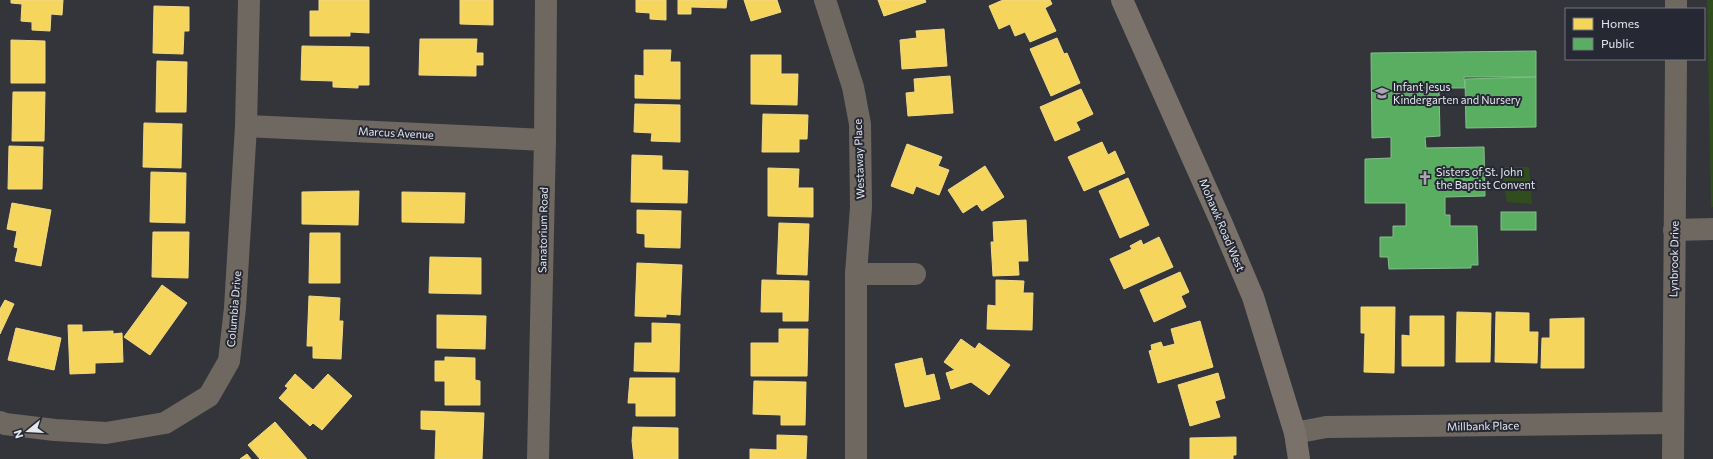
<svg xmlns="http://www.w3.org/2000/svg" width="1713" height="459" font-family="Commissioner,sans-serif">
<rect width="100%" height="100%" fill="#34353a"/>
<g fill="#314c1d">
<polygon points="1707,0 1713,0 1713,207 1711,207"/>
<polygon points="1500,167 1529,167 1532,204 1507,202"/>
</g>
<g fill="#f6d55c" stroke="#f1da88">
<polygon points="11,0 63,0 62,15 51,14 50,31 32,30 32,22 21,21 22,4 11,3"/>
<polygon points="319,0 369,0 369,33 350,32 350,36 310,36 310,11 319,11"/>
<polygon points="460,0 493,0 493,25 460,24"/>
<polygon points="636,0 666,0 666,20 650,19 650,13 636,12"/>
<polygon points="678,0 727,0 726,8 691,7 691,14 678,14"/>
<polygon points="744,0 777,0 781,12 751,21"/>
<polygon points="878,0 925,0 926,2 884,16"/>
<polygon points="1003,0 1050,0 1052,4 1045,8 1056,31 1030,42 1025,32 1015,36 1010,24 999,29 989,6"/>
<polygon points="154,6 189,7 189,31 184,31 183,54 153,53"/>
<polygon points="944,29 947,66 902,69 900,40 917,38 916,31"/>
<polygon points="1057,38 1064,54 1067,53 1080,83 1051,96 1030,49"/>
<polygon points="420,39 477,39 476,53 483,53 483,65 476,65 476,76 419,75"/>
<polygon points="11,40 45,41 45,83 11,83"/>
<polygon points="302,46 369,47 369,85 358,85 358,88 333,87 333,81 301,80"/>
<polygon points="644,50 671,50 670,62 680,62 680,99 635,98 635,75 644,76"/>
<polygon points="751,55 781,55 781,74 798,74 797,105 751,104"/>
<polygon points="157,61 187,62 186,112 156,112"/>
<polygon points="950,76 953,113 908,116 906,93 915,92 914,79"/>
<polygon points="1081,89 1093,114 1076,122 1080,130 1055,141 1040,107"/>
<polygon points="13,92 45,92 44,141 12,141"/>
<polygon points="635,104 680,105 680,142 651,141 652,133 634,132"/>
<polygon points="763,114 808,115 807,139 799,139 799,152 762,152"/>
<polygon points="144,123 182,124 181,168 143,167"/>
<polygon points="1102,142 1108,155 1115,151 1125,173 1084,191 1068,157"/>
<polygon points="907,144 942,157 938,166 949,170 939,195 916,186 913,194 891,186"/>
<polygon points="9,146 43,147 42,189 8,189"/>
<polygon points="632,155 662,156 662,170 688,171 687,203 631,202"/>
<polygon points="985,166 1004,197 982,211 977,204 963,213 948,190"/>
<polygon points="768,168 799,169 798,188 813,188 813,217 768,216"/>
<polygon points="151,172 186,173 185,223 150,222"/>
<polygon points="1128,178 1149,225 1120,238 1099,191"/>
<polygon points="359,191 358,225 302,224 302,192"/>
<polygon points="402,192 465,193 464,223 402,222"/>
<polygon points="12,203 51,210 41,266 15,261 18,248 14,247 17,231 7,229"/>
<polygon points="637,210 681,211 680,248 645,247 645,234 637,233"/>
<polygon points="1026,220 1028,261 1018,261 1019,275 993,276 991,242 994,242 993,222"/>
<polygon points="779,223 809,224 807,275 777,274"/>
<polygon points="153,232 189,232 188,278 152,277"/>
<polygon points="310,233 340,233 340,283 309,283"/>
<polygon points="1159,237 1173,267 1124,289 1110,259 1132,249 1130,246 1141,240 1143,245"/>
<polygon points="430,257 481,258 481,294 429,293"/>
<polygon points="637,263 682,265 680,315 666,314 666,317 635,316"/>
<polygon points="1180,272 1189,292 1181,296 1186,307 1154,322 1140,290"/>
<polygon points="762,280 809,281 808,321 783,321 783,312 761,312"/>
<polygon points="996,280 1024,281 1023,293 1033,293 1032,330 987,329 988,305 996,306"/>
<polygon points="162,285 187,303 150,355 124,337"/>
<polygon points="309,296 340,298 339,321 343,321 341,359 313,358 313,346 307,346"/>
<polygon points="5,300 14,304 0,334 0,309"/>
<polygon points="1361,307 1395,307 1394,373 1364,372 1365,333 1361,333"/>
<polygon points="1457,312 1491,313 1490,362 1456,362"/>
<polygon points="1496,312 1529,313 1529,332 1538,332 1537,363 1495,362"/>
<polygon points="437,315 486,316 485,349 437,348"/>
<polygon points="1410,316 1444,316 1444,366 1402,366 1402,335 1410,336"/>
<polygon points="1584,318 1584,368 1541,368 1542,338 1550,338 1550,319"/>
<polygon points="1200,321 1213,367 1158,383 1149,351 1152,350 1151,345 1161,342 1163,347 1175,344 1171,329"/>
<polygon points="652,323 680,324 679,372 634,371 635,343 652,343"/>
<polygon points="68,325 82,325 82,332 113,331 113,334 122,333 123,362 95,363 95,373 70,374"/>
<polygon points="16,328 61,338 54,370 8,360"/>
<polygon points="779,329 808,329 807,376 751,376 751,343 779,343"/>
<polygon points="961,339 975,349 979,343 1010,365 989,395 971,382 951,389 946,373 955,370 944,362"/>
<polygon points="445,357 475,358 475,380 480,381 480,405 445,405 445,381 435,381 435,361 445,361"/>
<polygon points="922,358 926,376 934,374 940,399 905,407 895,364"/>
<polygon points="1218,373 1225,398 1215,401 1220,417 1190,426 1178,385"/>
<polygon points="295,374 313,390 328,374 352,396 322,430 313,423 310,426 279,398 288,388 285,386"/>
<polygon points="630,378 675,378 675,416 636,416 636,403 628,403"/>
<polygon points="754,381 806,382 805,425 781,425 781,415 753,414"/>
<polygon points="421,411 484,413 482,459 435,459 436,430 421,429"/>
<polygon points="275,422 307,459 260,459 248,445"/>
<polygon points="633,427 678,428 678,459 634,459 632,441"/>
<polygon points="777,435 807,436 806,459 750,459 750,449 777,450"/>
<polygon points="1236,437 1236,455 1233,455 1233,459 1190,459 1190,438"/>
<polygon points="247,454 251,459 240,459"/>
</g>
<g fill="#5aae61" stroke="#84bf8b">
<polygon points="1536,51 1536,77 1464,77 1465,88 1439,88 1440,136 1425,137 1426,148 1484,147 1485,196 1445,197 1445,215 1450,215 1450,226 1477,226 1478,265 1471,265 1471,268 1389,269 1388,257 1380,257 1380,237 1393,237 1393,226 1406,226 1406,203 1365,203 1365,159 1391,158 1391,137 1372,138 1371,53"/>
<polygon points="1536,77 1536,127 1466,128 1465,79"/>
<rect x="1501" y="212" width="35" height="18"/>
</g>
<g fill="none" stroke-linecap="round" stroke-linejoin="round">
<g stroke="#6f6861" stroke-width="22">
<polyline points="825,0 853,87 860,124 861,207 856,274 856,459"/>
<polyline points="1676,9 1676,0"/>
<polyline points="246,126 545,140"/>
<polyline points="1674,230 1713,229"/>
<polyline points="856,274 915,274"/>
<polyline points="0,422 5,424 55,430 106,433 165,423 209,396 229,361 235,308 246,126 249,0"/>
<polyline points="1295,433 1326,427 1672,423"/>
<polyline points="538,459 545,140 546,0"/>
<polyline points="1673,459 1676,59"/>
</g>
<polyline stroke="#7a716a" stroke-width="22" points="1122,0 1222,224 1253,297 1295,433 1299,459"/>
</g>
<defs>
<symbol id="school-bare" viewBox="-9 -9 18 18"><path d="M0-5L7-2L0 1L-7-2ZM-4 1L0 2.5L4 1V4Q0 6-4 4Z" fill="#a7a9af" stroke="#262934" stroke-width="2.5" paint-order="stroke"/></symbol>
<symbol id="church-bare" viewBox="-9 -9 18 18"><path d="M-1.2-6h2.4v3.5h3.3v2.4h-3.3V6h-2.4V-.1h-3.3v-2.4h3.3Z" fill="#a7a9af" stroke="#262934" stroke-width="2.5" paint-order="stroke"/></symbol>
</defs>
<g fill-rule="evenodd">
<use href="#school-bare" x="1372" y="83" width="20" height="20"/>
<use href="#church-bare" x="1415" y="168" width="20" height="20"/>
</g>
<g text-anchor="middle" stroke-width="4" stroke-linejoin="round" paint-order="stroke">
<g font-size="11" fill="#e5e7ee" stroke="#262934" text-anchor="start">
<text x="1393" y="91">Infant Jesus<tspan x="1393" dy="13">Kindergarten and Nursery</tspan></text>
<text x="1436" y="176">Sisters of St. John<tspan x="1436" dy="13">the Baptist Convent</tspan></text>
</g>
<g font-size="11" fill="#e5e7ee" stroke="#262934">
<text transform="translate(396 133) rotate(3)" y="4">Marcus Avenue</text>
<text transform="translate(859 159) rotate(-92)" y="4">Westaway Place</text>
<text transform="translate(1222 225) rotate(67)" y="4">Mohawk Road West</text>
<text transform="translate(543 230) rotate(-89)" y="4">Sanatorium Road</text>
<text transform="translate(1674 259) rotate(-89)" y="4">Lynbrook Drive</text>
<text transform="translate(234 309) rotate(-85)" y="4">Columbia Drive</text>
<text transform="translate(1483 426) rotate(-1)" y="4">Millbank Place</text>
</g>
</g>
<rect x="1565" y="8" width="140" height="52" fill="#262934" stroke="#72757e"/>
<rect x="1573" y="18" width="20" height="12" fill="#f6d55c" stroke="#72757e"/>
<text x="1601" y="28" font-size="12" fill="#e5e7ee">Homes</text>
<rect x="1573" y="38" width="20" height="12" fill="#5aae61" stroke="#72757e"/>
<text x="1601" y="48" font-size="12" fill="#e5e7ee">Public</text>
<g transform="translate(28 431) rotate(252)" stroke="#262934" stroke-width="3" paint-order="stroke">
<path d="M0-3L7 15L0 10L-7 15Z" fill="#e5e7ee"/>
<text y="-6" font-size="11" font-weight="bold" text-anchor="middle" fill="#e5e7ee">N</text>
</g>
</svg>
